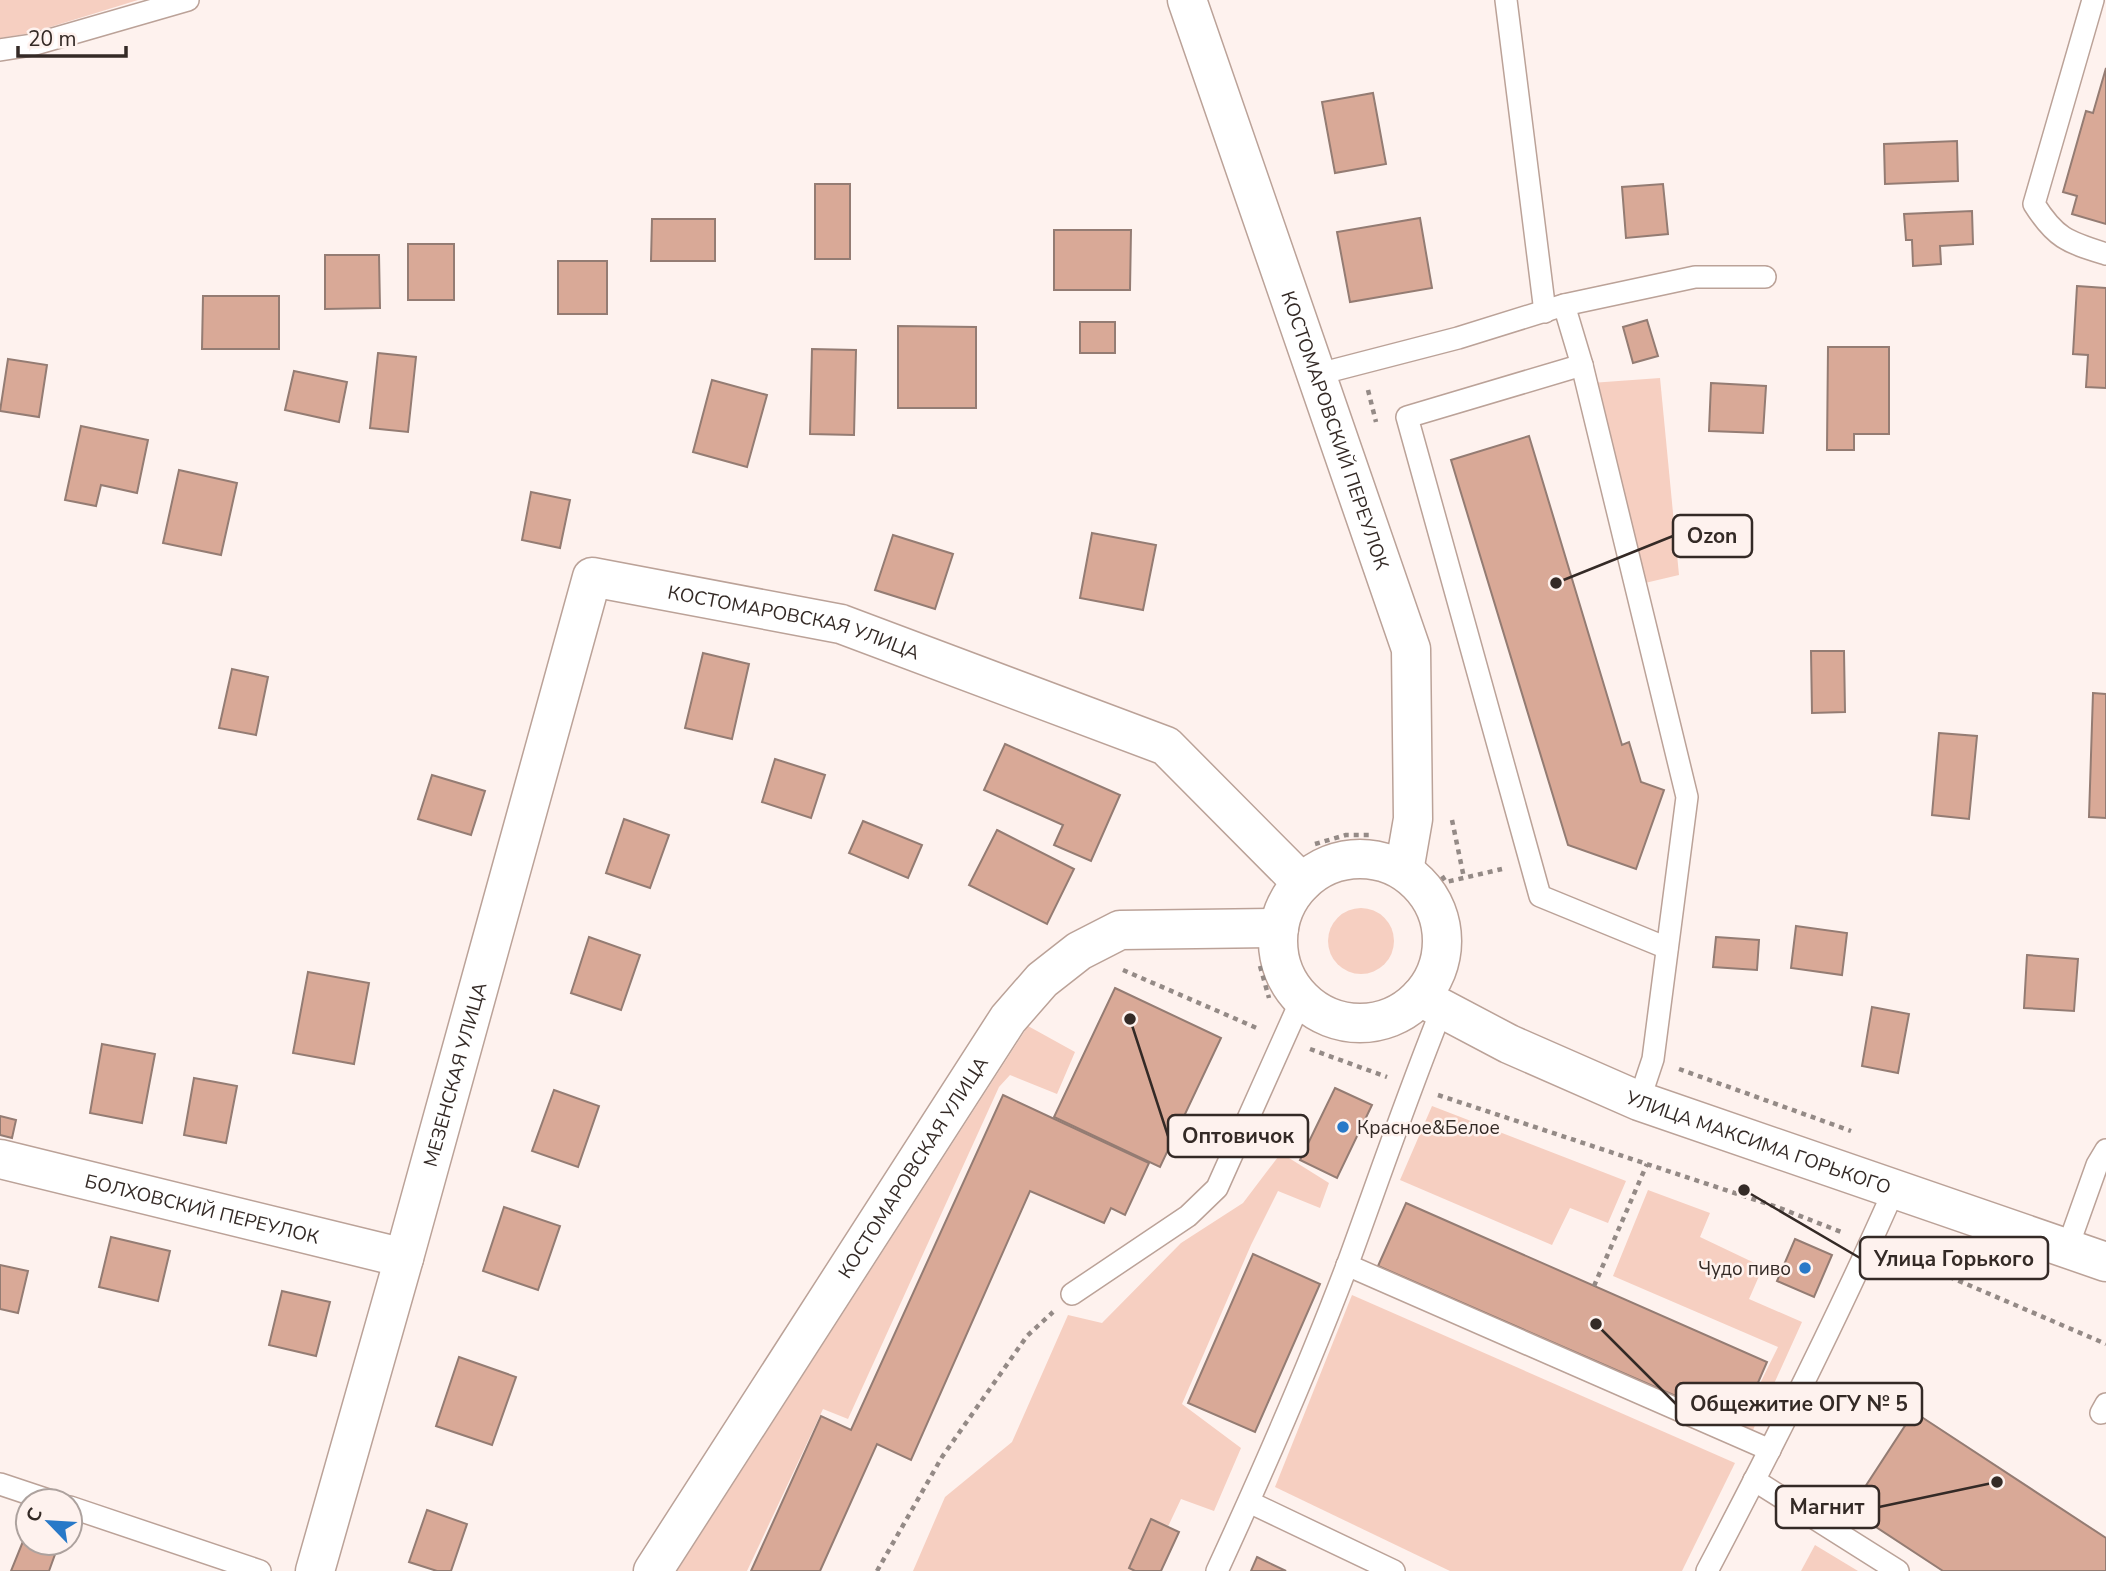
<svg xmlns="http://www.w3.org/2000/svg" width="2106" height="1571" font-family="'Nunito Sans',sans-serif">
<rect width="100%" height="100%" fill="#fef2ee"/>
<g fill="#f6cfc1">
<polygon points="0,0 138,0 31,33 0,38"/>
<polygon points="1660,378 1679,575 1645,583 1591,383"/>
<circle cx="1361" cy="941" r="33"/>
<polygon points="1028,1026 1075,1052 1057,1094 1010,1075 999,1087 848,1419 823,1409 747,1571 677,1571"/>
<polygon points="1432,1106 1626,1181 1608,1223 1570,1208 1552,1245 1400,1180"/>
<polygon points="1281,1153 1329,1183 1320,1208 1278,1191 1251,1245 1182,1404 1241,1448 1214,1511 1181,1499 1147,1571 913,1571 945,1497 1012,1442 1068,1315 1102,1323 1181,1243 1243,1203"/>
<polygon points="1648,1190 1710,1213 1700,1237 1763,1267 1749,1299 1802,1322 1753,1430 1740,1424 1778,1347 1613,1276"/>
<polygon points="1352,1295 1735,1463 1682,1571 1450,1571 1275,1487"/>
<polygon points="1815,1545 1858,1571 1801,1571"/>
</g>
<g fill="#d9a997" stroke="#947c73" stroke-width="2">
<polygon points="2106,68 2106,224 2072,214 2077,196 2063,192 2086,111 2093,113"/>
<polygon points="1373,93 1386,164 1335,173 1322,102"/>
<polygon points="1957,141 1958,181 1885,184 1884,144"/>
<rect x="815" y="184" width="35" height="75"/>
<polygon points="1663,184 1668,234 1626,238 1622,187"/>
<polygon points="1972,211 1973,244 1940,246 1941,264 1913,266 1912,240 1906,240 1904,214"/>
<polygon points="1420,218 1432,288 1350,302 1337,232"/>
<polygon points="652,219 715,219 715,261 651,261"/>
<polygon points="1054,230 1131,230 1130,290 1054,290"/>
<rect x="408" y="244" width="46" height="56"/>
<polygon points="325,255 379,255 380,308 325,309"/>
<rect x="558" y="261" width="49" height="53"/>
<polygon points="2077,286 2106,288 2106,388 2086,387 2088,355 2073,354"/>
<polygon points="203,296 279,296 279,349 202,349"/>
<polygon points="1647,320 1658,356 1633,363 1623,327"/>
<rect x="1080" y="322" width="35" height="31"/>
<polygon points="898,326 976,327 976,408 898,408"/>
<polygon points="1828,347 1889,347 1889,434 1854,434 1854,450 1827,450"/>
<polygon points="812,349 856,350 854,435 810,434"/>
<polygon points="378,353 416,357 408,432 370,428"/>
<polygon points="8,359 47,365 39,417 0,411"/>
<polygon points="294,371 347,382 339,422 285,410"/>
<polygon points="712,380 767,395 747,467 693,452"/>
<polygon points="1711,383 1766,386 1763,433 1709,431"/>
<polygon points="81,426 148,440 137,493 101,485 96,506 65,500"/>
<polygon points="1529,436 1622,745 1629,742 1641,782 1664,790 1636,869 1568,845 1451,460"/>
<polygon points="179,470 237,483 221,555 163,543"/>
<polygon points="531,492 570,500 560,548 522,540"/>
<polygon points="1092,533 1156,545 1143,610 1080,598"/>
<polygon points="893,535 953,554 935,609 875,590"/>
<polygon points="1811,651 1844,651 1845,712 1812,713"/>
<polygon points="703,653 749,664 732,739 685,728"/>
<polygon points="232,669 268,677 256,735 219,728"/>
<polygon points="2093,693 2106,694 2106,818 2089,817"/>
<polygon points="1939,733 1977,736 1969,819 1932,815"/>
<polygon points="1005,744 1120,795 1091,861 1054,845 1063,825 984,790"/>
<polygon points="775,759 825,775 811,818 762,802"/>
<polygon points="432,775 485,791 471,835 418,819"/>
<polygon points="624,819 669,835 650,888 606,873"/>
<polygon points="863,821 922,845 908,878 849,853"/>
<polygon points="997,830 1074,869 1047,924 969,885"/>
<polygon points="1796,926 1847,933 1842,975 1791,968"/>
<polygon points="589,937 640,955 621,1010 571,993"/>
<polygon points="1716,937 1759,940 1757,970 1713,967"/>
<polygon points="2027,955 2078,959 2074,1011 2024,1008"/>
<polygon points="308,972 369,983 354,1064 293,1053"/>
<polygon points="1115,988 1221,1038 1160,1167 1054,1117"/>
<polygon points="1872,1007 1909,1014 1898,1073 1862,1066"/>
<polygon points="102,1044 155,1054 142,1123 90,1113"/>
<polygon points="194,1078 237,1086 226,1143 184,1135"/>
<polygon points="1335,1088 1372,1105 1337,1178 1300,1160"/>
<polygon points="554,1090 599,1106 578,1167 532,1151"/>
<polygon points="1003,1095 1149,1163 1125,1215 1111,1208 1104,1223 1030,1191 911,1460 877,1444 820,1571 751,1571 821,1416 851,1430"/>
<polygon points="0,1116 16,1120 12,1138 0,1135"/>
<polygon points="1406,1203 1767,1362 1740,1424 1378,1266"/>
<polygon points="504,1207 560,1226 538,1290 483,1271"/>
<polygon points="111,1237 170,1251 158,1301 99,1287"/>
<polygon points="1795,1239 1832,1255 1814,1297 1777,1281"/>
<polygon points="1253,1254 1320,1284 1255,1432 1188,1403"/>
<polygon points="0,1265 28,1271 18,1313 0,1309"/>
<polygon points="282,1291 330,1302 316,1356 269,1345"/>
<polygon points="459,1357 516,1377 492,1445 436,1426"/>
<polygon points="1914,1412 2106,1538 2106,1571 1943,1571 1850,1510"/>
<polygon points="427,1510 467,1524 451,1571 437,1571 409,1562"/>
<polygon points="1151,1519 1179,1532 1161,1571 1135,1571 1129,1568"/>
<polygon points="26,1534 28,1535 28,1543 49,1543 58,1546 49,1571 11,1571"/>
<polygon points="1257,1557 1286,1571 1251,1571"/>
</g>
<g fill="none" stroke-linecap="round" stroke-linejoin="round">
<defs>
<g id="service">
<polyline points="1506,0 1545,312"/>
<path d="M2093,0L2034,204C2056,239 2068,242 2106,254"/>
<polyline points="0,50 32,45 188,0"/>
<polyline points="1564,305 1582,365 1687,797 1653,1059 1639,1101"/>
<polyline points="1582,365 1407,417 1540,896 1667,948"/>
<polyline points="1315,375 1458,338 1564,305 1695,277 1765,277"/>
<polyline points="2067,1249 2097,1165 2106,1150"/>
<polyline points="1347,1265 1770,1450"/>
<polyline points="1072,1294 1188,1216 1217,1188 1302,998"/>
<polyline points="2101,1413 2106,1404"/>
<polyline points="1754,1480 1898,1571"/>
<polyline points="0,1484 51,1501"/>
<polyline points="1249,1502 1394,1571"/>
<polyline points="70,1507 260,1571"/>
<path d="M1217,1571C1263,1471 1309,1366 1348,1263C1379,1178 1408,1093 1442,1009"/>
<path d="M1707,1571C1773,1446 1837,1319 1894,1190"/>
</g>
<g id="minor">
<path id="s1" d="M1187,0L1411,649L1413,819L1404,871"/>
<circle cx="1360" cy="941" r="82"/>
<path id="s2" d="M1420,997L1509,1044L1639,1101L2106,1262"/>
<path id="s3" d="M0,1159L404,1258"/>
<path id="s4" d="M315,1571L404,1258L592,577L841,624L1166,746L1302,883"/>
<path id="s5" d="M653,1571L1008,1019L1042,980L1079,951L1120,930L1279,928"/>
</g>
</defs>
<use href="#service" stroke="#bba298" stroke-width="24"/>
<use href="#minor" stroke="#bba298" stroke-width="41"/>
<g stroke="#948a86" stroke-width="4.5" stroke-dasharray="5 5" stroke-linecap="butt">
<polyline points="1368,390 1376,422"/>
<polyline points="1452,820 1464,878"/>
<polyline points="1315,844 1346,835 1371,835"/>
<polyline points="1442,876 1446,882 1502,869"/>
<polyline points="1260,966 1269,998"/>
<polyline points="1123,970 1259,1029"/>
<polyline points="1310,1049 1387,1077"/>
<polyline points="1679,1069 1851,1131"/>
<polyline points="1438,1095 1777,1207 1844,1233"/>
<polyline points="1894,1253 2106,1344"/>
<polyline points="1594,1286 1647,1164"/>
<polyline points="877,1571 942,1457 1027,1336 1053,1312"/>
</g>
<use href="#service" stroke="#fff" stroke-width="21"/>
<use href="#minor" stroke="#fff" stroke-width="38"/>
</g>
<g fill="#2879c8" stroke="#fef2ee" stroke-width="2.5">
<circle cx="1343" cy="1127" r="7"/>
<circle cx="1805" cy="1268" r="7"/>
</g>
<g text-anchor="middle" stroke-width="5" stroke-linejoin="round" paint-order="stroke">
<g font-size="19" fill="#342a26" stroke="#fef2ee">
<text dy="7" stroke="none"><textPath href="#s1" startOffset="455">КОСТОМАРОВСКИЙ ПЕРЕУЛОК</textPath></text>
<text dy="7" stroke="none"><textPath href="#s4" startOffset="1239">КОСТОМАРОВСКАЯ УЛИЦА</textPath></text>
<text dy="7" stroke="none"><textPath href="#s4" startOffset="516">МЕЗЕНСКАЯ УЛИЦА</textPath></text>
<text dy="7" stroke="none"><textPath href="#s2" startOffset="369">УЛИЦА МАКСИМА ГОРЬКОГО</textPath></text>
<text dy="7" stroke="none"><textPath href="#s5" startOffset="480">КОСТОМАРОВСКАЯ УЛИЦА</textPath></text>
<text dy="7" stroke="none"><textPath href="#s3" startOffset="208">БОЛХОВСКИЙ ПЕРЕУЛОК</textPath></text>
</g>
<g font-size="19" fill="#342a26" stroke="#fef2ee" text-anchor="start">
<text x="1357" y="1134">Красное&amp;Белое</text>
<text x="1791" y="1275" text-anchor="end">Чудо пиво</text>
</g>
</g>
<path fill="none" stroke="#342a26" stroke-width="2.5" d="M1556 583L1673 536M1130 1019L1168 1136M1744 1190L1860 1258M1596 1324L1676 1404M1997 1482L1879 1507"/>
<g fill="#342a26" stroke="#fef2ee" stroke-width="2.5">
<circle cx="1556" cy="583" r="7"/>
<circle cx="1130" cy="1019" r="7"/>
<circle cx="1744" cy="1190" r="7"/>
<circle cx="1596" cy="1324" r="7"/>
<circle cx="1997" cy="1482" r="7"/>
</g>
<g fill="#fef2ee" stroke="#342a26" stroke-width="2.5">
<rect x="1673" y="515" width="79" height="42" rx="7"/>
<rect x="1168" y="1115" width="140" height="42" rx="7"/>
<rect x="1860" y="1237" width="188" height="42" rx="7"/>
<rect x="1676" y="1383" width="246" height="42" rx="7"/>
<rect x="1776" y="1486" width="103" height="42" rx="7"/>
</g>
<g font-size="21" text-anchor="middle" font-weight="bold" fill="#342a26">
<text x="1712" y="543">Ozon</text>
<text x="1238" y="1143">Оптовичок</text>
<text x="1954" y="1266">Улица Горького</text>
<text x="1799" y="1411">Общежитие ОГУ № 5</text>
<text x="1827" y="1514">Магнит</text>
</g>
<g transform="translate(49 1522) rotate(295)"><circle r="33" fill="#fef2ee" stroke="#ada29e" stroke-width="2"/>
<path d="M0-5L12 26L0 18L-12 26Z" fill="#2879c8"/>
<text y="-10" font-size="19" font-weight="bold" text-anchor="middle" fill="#342a26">С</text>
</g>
<path d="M18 46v10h108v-10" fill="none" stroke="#342a26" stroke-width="3.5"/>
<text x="28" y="46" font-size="21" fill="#342a26" stroke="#fef2ee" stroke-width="5" paint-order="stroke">20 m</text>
</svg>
